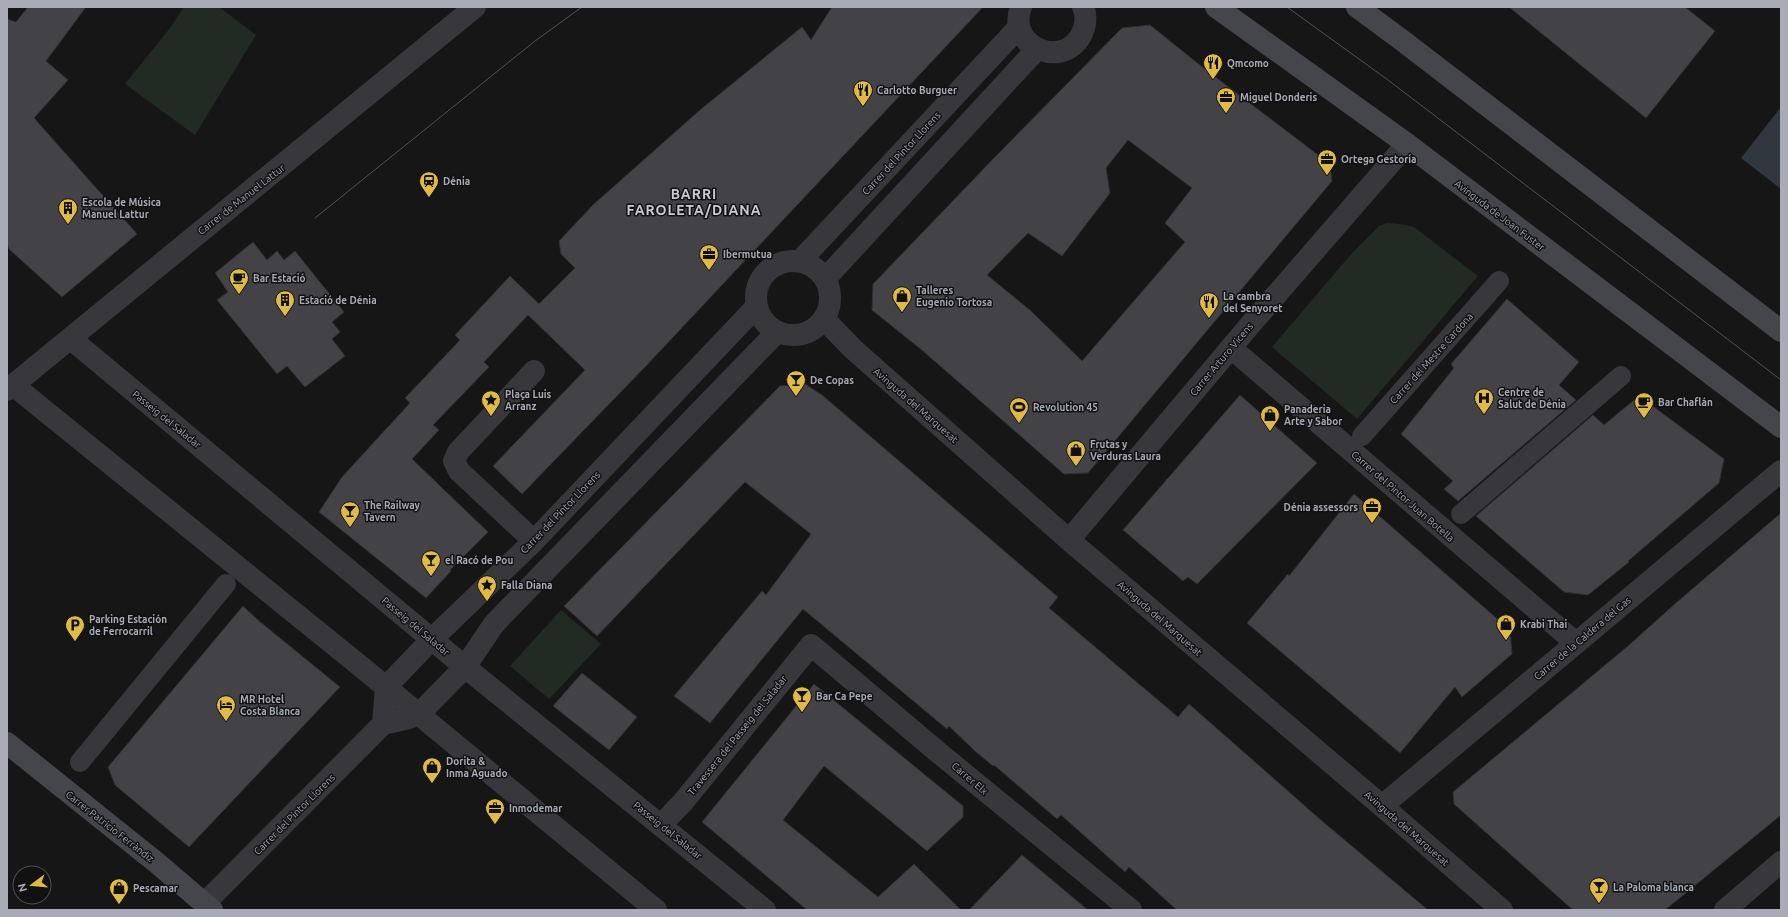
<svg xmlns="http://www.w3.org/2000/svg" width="1788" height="917" font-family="Ubuntu,sans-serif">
<rect width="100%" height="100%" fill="#161617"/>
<g fill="#222a24">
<polygon points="184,7 219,7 256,35 195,135 125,84 170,28"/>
<polygon points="1387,223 1400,224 1414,227 1478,276 1357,419 1272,347 1353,252 1379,226"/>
<polygon points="561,610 601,644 549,699 510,666"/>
</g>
<polygon fill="#30373f" points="1781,107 1781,189 1741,158"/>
<g fill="#434347" stroke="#303033" fill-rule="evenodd">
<polygon points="28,7 86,7 46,61 68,80 34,118 137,234 62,297 9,249 7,242 7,19 16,22"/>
<polygon points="832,7 983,7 645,367 522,494 493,466 585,370 528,315 484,362 489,367 433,425 439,430 412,459 488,532 450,570 451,571 426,598 319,512 342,477 410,403 405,398 460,340 455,335 510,276 539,304 575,268 561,254 559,241 594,204 700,110 802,27 811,40"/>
<polygon points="1509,7 1685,7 1715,31 1646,118"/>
<path d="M1150,25L1201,66L1330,164L1332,181L1088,473L1064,474L923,351L872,310L873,284L994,158L1122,28ZM1128,140L1192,188L1165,223L1185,242L1082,361L1031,311L987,275L1028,233L1062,256L1110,193L1106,168Z"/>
<polygon points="253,242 267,260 277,251 284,260 295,251 344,312 332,322 340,332 332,339 345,356 305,387 287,366 277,374 217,300 228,292 215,273"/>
<polygon points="1507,299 1579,362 1559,385 1576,400 1458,501 1444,489 1453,481 1401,434 1454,368 1451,364"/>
<polygon points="805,384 822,395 1058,597 1049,608 1178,717 1189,704 1322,821 1428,910 1177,910 1129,867 1125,872 1061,815 1057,819 994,765 993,766 976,752 949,726 947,729 803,609 710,723 674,696 762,591 766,595 811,534 745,482 597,636 564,606 780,386"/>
<polygon points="1240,395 1317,463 1197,584 1188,577 1183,581 1123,530"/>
<polygon points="1639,396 1724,459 1719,483 1628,561 1629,562 1588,595 1564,592 1476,516 1593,415 1604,425"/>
<polygon points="1354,494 1510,630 1512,654 1462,697 1455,687 1400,753 1247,623 1288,574 1289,576"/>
<polygon points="1781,513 1781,815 1665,910 1573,910 1454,804 1453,792 1628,646 1676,603"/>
<polygon points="243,606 259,621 340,687 189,847 115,785 108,767"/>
<polygon points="582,673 637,717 609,750 553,706"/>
<polygon points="814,684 963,806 963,817 927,851 824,766 783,820 878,897 914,864 961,910 807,910 702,822"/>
<polygon points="1022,855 1088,910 969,910"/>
</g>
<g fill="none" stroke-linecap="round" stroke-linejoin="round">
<g stroke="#37373c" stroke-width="20">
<polyline points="1362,436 1499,281"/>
<polyline points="1461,514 1621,376"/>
<polyline points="80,762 226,584"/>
</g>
<g stroke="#37373c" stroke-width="22">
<path d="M1021,7C1005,49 1070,73 1084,28C1086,22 1086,13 1083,7"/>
<circle cx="793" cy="298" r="37"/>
<polyline points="800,261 1019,27"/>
<polyline points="825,279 1037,49"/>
<polyline points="824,319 853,349 1069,540 1382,806 1502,910"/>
<polyline points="71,339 465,667 765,910"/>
<polyline points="1231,348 1576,643"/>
<polyline points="534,371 458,452 454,461 459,471 534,541"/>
<polyline points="13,385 359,665 656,910"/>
<polyline points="7,390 475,7"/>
<polyline points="1069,540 1250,325 1407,144"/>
<polyline points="383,724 386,687 432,639 534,541 756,307"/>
<polyline points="1382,806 1781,471"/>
<polyline points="661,825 683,802 811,645 939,753 1131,910"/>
<polyline points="204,904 383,724 409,718 419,714 465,667 494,624 777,332"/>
<polyline points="1725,910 1781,862"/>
</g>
<g stroke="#45464c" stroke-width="22">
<polyline points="1216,7 1407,144 1781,427"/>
<polyline points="1357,7 1399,38 1781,331"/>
<polyline points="7,743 157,863 212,910"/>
</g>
<g stroke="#505157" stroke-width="1">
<polyline points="1287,7 1388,80 1781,380"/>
<polyline points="315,218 535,41 582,7"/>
</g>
</g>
<defs>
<symbol id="restaurant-pin" viewBox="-11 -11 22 30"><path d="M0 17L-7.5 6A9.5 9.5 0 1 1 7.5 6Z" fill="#e1ba44" stroke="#111112"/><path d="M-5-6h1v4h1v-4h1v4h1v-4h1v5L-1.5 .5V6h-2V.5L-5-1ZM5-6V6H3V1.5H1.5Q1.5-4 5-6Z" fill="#111"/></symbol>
<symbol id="office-pin" viewBox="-11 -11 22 30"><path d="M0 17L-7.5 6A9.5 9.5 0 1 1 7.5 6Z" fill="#e1ba44" stroke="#111112"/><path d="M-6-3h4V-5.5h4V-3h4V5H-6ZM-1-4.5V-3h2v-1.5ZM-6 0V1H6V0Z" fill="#111"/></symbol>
<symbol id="station-pin" viewBox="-11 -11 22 30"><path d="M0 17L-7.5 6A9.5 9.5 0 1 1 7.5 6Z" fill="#e1ba44" stroke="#111112"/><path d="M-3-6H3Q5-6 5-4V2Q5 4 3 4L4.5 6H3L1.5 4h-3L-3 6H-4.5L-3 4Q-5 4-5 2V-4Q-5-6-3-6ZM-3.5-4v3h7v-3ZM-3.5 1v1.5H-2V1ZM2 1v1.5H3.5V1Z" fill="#111"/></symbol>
<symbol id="building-pin" viewBox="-11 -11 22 30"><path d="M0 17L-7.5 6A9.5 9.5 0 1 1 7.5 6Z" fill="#e1ba44" stroke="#111112"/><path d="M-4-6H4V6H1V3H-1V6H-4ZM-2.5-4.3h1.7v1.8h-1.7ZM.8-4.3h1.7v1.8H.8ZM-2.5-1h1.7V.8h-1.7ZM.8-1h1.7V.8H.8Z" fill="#111"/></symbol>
<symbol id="cafe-pin" viewBox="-11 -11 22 30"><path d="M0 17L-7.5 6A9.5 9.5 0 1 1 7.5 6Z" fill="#e1ba44" stroke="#111112"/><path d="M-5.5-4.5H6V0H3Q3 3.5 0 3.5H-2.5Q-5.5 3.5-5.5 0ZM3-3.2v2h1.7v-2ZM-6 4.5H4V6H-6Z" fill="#111"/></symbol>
<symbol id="shop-pin" viewBox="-11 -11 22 30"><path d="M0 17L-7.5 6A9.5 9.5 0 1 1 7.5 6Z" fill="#e1ba44" stroke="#111112"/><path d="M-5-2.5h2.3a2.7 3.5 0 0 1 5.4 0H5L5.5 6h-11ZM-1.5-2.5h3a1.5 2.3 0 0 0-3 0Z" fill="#111"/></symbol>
<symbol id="bar-pin" viewBox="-11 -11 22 30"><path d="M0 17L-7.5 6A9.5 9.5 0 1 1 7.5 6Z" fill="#e1ba44" stroke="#111112"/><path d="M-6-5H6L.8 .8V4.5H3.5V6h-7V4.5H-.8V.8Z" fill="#111"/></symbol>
<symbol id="hospital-pin" viewBox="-11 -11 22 30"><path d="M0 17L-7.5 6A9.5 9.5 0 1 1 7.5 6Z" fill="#e1ba44" stroke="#111112"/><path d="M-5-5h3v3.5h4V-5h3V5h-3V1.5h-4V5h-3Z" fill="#111"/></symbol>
<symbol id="sight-pin" viewBox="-11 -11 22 30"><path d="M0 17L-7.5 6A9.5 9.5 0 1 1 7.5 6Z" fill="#e1ba44" stroke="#111112"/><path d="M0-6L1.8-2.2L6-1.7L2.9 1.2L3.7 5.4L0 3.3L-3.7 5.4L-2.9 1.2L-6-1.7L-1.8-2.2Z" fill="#111"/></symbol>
<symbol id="stadium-pin" viewBox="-11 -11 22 30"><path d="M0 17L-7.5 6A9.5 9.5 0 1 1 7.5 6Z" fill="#e1ba44" stroke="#111112"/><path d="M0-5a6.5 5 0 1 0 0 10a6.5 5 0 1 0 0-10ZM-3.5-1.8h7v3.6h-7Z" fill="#111"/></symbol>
<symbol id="parking-pin" viewBox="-11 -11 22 30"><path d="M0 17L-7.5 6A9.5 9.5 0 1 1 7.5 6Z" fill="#e1ba44" stroke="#111112"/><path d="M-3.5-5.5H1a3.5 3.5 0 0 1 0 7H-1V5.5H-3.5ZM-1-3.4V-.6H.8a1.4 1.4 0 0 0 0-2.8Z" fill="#111"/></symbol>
<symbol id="hotel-pin" viewBox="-11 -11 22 30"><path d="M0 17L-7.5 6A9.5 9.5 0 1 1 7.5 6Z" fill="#e1ba44" stroke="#111112"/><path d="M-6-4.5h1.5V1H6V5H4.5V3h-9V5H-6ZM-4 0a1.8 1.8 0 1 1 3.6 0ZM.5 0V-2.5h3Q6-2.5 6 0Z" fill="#111"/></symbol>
</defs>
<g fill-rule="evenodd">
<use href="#restaurant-pin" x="1202" y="52" width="22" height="30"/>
<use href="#restaurant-pin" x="852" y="79" width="22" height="30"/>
<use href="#office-pin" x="1215" y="86" width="22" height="30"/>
<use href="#office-pin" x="1316" y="148" width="22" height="30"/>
<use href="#station-pin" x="418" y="170" width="22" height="30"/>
<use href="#building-pin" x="57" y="197" width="22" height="30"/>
<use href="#office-pin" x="698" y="243" width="22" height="30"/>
<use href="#cafe-pin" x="228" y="267" width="22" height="30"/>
<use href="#shop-pin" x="891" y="285" width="22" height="30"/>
<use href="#building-pin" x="274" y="289" width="22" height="30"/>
<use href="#restaurant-pin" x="1198" y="291" width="22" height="30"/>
<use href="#bar-pin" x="785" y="369" width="22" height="30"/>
<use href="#hospital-pin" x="1473" y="387" width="22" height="30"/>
<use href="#sight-pin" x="480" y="389" width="22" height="30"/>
<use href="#cafe-pin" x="1633" y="391" width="22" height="30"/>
<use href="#stadium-pin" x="1008" y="396" width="22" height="30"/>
<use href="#shop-pin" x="1259" y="404" width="22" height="30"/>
<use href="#shop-pin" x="1065" y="439" width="22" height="30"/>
<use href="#office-pin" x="1361" y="496" width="22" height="30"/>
<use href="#bar-pin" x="339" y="500" width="22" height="30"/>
<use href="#bar-pin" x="420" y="549" width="22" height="30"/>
<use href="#sight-pin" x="476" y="574" width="22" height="30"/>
<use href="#shop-pin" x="1495" y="613" width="22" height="30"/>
<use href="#parking-pin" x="64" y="614" width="22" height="30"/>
<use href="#bar-pin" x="791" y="685" width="22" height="30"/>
<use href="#hotel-pin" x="215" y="694" width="22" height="30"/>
<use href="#shop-pin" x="421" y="756" width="22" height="30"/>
<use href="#office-pin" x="484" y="797" width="22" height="30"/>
<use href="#bar-pin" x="1588" y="876" width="22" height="30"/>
<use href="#shop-pin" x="108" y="877" width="22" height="30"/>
</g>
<g text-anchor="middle" stroke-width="3" stroke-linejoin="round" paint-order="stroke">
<g font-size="10" font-weight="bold" fill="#a9acb6" stroke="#111112" text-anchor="start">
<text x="1227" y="67">Qmcomo</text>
<text x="877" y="94">Carlotto Burguer</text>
<text x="1240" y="101">Miguel Donderis</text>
<text x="1341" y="163">Ortega Gestoría</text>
<text x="443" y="185">Dénia</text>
<text x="82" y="206">Escola de Música<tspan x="82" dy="12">Manuel Lattur</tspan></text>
<text x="723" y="258">Ibermutua</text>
<text x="253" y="282">Bar Estació</text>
<text x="916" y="294">Talleres<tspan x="916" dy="12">Eugenio Tortosa</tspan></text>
<text x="1223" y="300">La cambra<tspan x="1223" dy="12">del Senyoret</tspan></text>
<text x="299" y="304">Estació de Dénia</text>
<text x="810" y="384">De Copas</text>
<text x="1498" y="396">Centre de<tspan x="1498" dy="12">Salut de Dénia</tspan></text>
<text x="505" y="398">Plaça Luis<tspan x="505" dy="12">Arranz</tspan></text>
<text x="1658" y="406">Bar Chaflán</text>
<text x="1033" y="411">Revolution 45</text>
<text x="1284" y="413">Panaderia<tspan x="1284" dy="12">Arte y Sabor</tspan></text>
<text x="1090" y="448">Frutas y<tspan x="1090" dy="12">Verduras Laura</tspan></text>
<text x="364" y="509">The Railway<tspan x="364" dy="12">Tavern</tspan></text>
<text x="1358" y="511" text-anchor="end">Dénia assessors</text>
<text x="445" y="564">el Racó de Pou</text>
<text x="501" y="589">Falla Diana</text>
<text x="89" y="623">Parking Estación<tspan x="89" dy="12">de Ferrocarril</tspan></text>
<text x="1520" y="628">Krabi Thai</text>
<text x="816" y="700">Bar Ca Pepe</text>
<text x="240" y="703">MR Hotel<tspan x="240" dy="12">Costa Blanca</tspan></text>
<text x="446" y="765">Dorita &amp;<tspan x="446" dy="12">Inma Aguado</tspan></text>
<text x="509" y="812">Inmodemar</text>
<text x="1613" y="891">La Paloma blanca</text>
<text x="133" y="892">Pescamar</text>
</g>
<g font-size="10" fill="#a9acb6" stroke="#111112">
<text transform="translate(901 153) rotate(-47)" y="4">Carrer del Pintor Llorens</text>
<text transform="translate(241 199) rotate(-38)" y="4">Carrer de Manuel Lattur</text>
<text transform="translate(1500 215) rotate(37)" y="4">Avinguda de Joan Fuster</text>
<text transform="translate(1431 358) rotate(-48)" y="4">Carrer del Mestre Cardona</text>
<text transform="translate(1221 359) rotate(-50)" y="4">Carrer Arturo Vicens</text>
<text transform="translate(916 405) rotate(41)" y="4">Avinguda del Marquesat</text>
<text transform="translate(167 419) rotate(39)" y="4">Passeig del Saladar</text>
<text transform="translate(1403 496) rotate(41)" y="4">Carrer del Pintor Juan Botella</text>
<text transform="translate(560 512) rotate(-46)" y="4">Carrer del Pintor Llorens</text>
<text transform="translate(1160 618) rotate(41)" y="4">Avinguda del Marquesat</text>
<text transform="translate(416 626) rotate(40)" y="4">Passeig del Saladar</text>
<text transform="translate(1582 638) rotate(-40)" y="4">Carrer de la Caldera del Gas</text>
<text transform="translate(737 735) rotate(-51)" y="4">Travessera del Passeig del Saladar</text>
<text transform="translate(970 778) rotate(40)" y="4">Carrer Elx</text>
<text transform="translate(294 814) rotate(-45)" y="4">Carrer del Pintor Llorens</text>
<text transform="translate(110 826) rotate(38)" y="4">Carrer Patricio Ferràndiz</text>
<text transform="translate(1407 828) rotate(41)" y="4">Avinguda del Marquesat</text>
<text transform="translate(668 830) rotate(39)" y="4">Passeig del Saladar</text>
</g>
<g font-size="14" font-weight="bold" letter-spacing="1" fill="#c9cbd3" stroke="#111112">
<text x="694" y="199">BARRI<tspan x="694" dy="16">FAROLETA/DIANA</tspan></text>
</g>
</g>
<rect width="1788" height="917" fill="none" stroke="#a9acb6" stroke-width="16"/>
<g transform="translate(32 885) rotate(254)"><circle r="19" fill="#111112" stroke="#4e4f54"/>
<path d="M0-3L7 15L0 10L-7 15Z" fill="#e1ba44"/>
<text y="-6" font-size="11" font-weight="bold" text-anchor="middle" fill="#a9acb6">N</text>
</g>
</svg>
